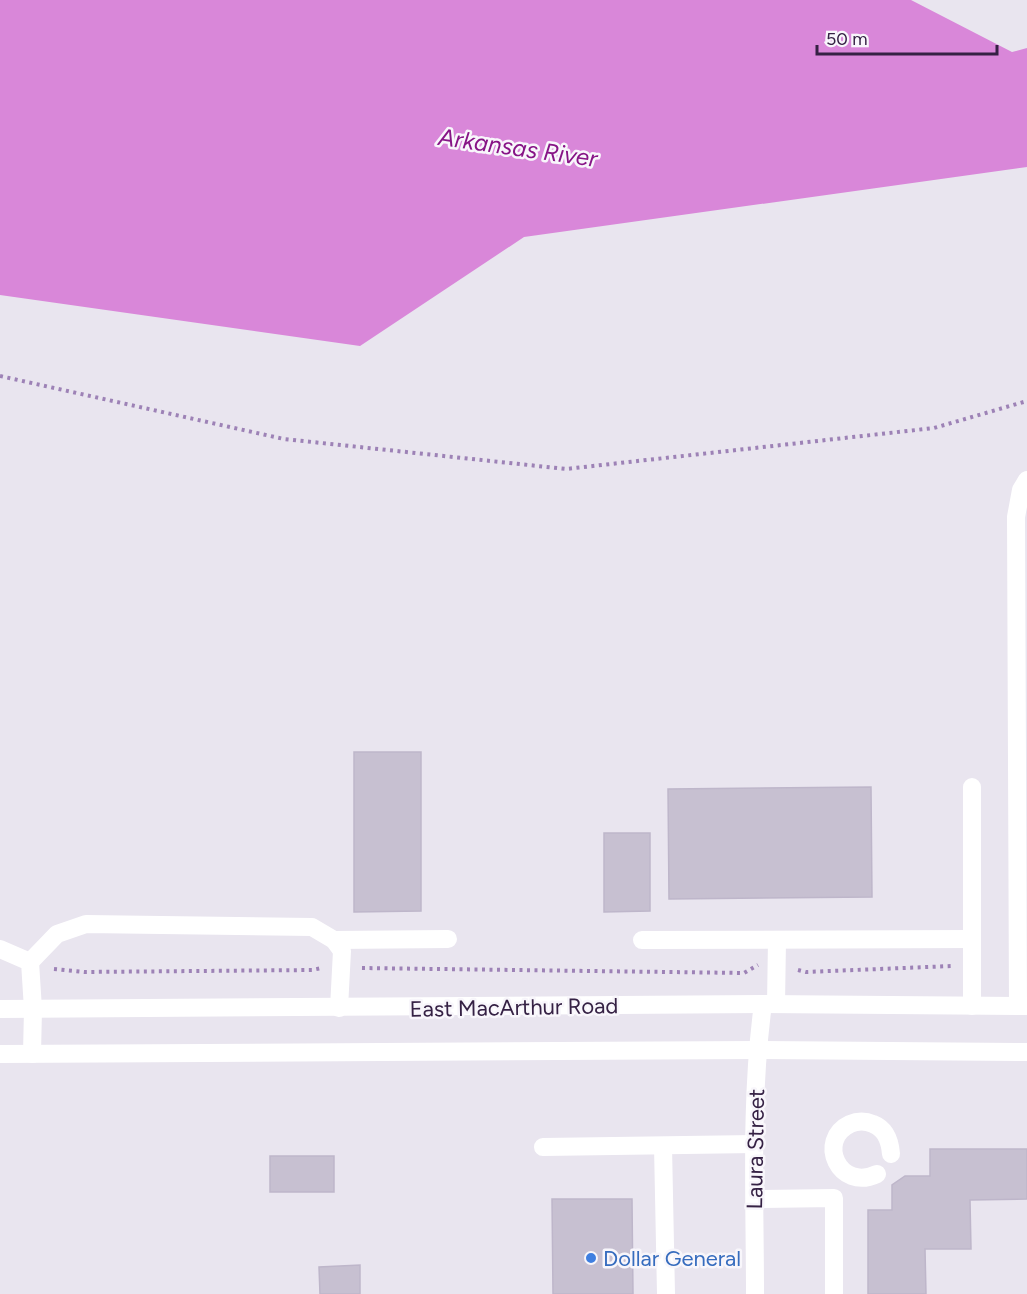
<svg xmlns="http://www.w3.org/2000/svg" width="1027" height="1294" font-family="Figtree,sans-serif">
<rect width="100%" height="100%" fill="#e9e5ef"/>
<polygon fill="#d987d9" points="0,0 911,0 1012,52 1027,48 1027,167 524,237 360,346 0,295"/>
<g fill="#c7c0d1" stroke="#beb6ca" stroke-width="1.5">
<polygon points="354,752 421,752 421,911 354,912"/>
<polygon points="871,787 872,897 669,899 668,789"/>
<polygon points="604,833 650,833 650,911 604,912"/>
<polygon points="930,1149 1027,1149 1027,1199 970,1200 971,1249 925,1249 926,1294 868,1294 868,1210 892,1210 892,1185 905,1176 930,1176"/>
<rect x="270" y="1156" width="64" height="36"/>
<polygon points="552,1199 632,1199 633,1294 553,1294"/>
<polygon points="360,1265 360,1294 320,1294 319,1267"/>
</g>
<g fill="none" stroke-linecap="round" stroke-linejoin="round">
<g stroke="#9d82b6" stroke-width="4" stroke-dasharray="3 4.5" stroke-linecap="butt">
<polyline points="0,376 284,439 566,469 934,428 1027,401"/>
<polyline points="362,968 744,973 758,965"/>
<polyline points="54,969 84,972 312,970 322,968"/>
<polyline points="798,970 806,972 952,966"/>
</g>
<g stroke="#fff" stroke-width="18">
<polyline points="334,940 448,939"/>
<polyline points="642,940 972,939"/>
<polyline points="0,949 30,962 33,1009 32,1054"/>
<polyline points="30,962 57,934 86,924 312,927 334,940 342,951 339,1008"/>
<polyline points="776,1004 777,940"/>
<polyline points="972,1006 972,787"/>
<polyline points="1018,1006 1016,517 1021,490 1027,480"/>
<polyline points="0,1009 763,1004 1027,1006"/>
<polyline points="0,1054 757,1050 1027,1052"/>
<polyline points="663,1146 666,1294"/>
<polyline points="543,1147 755,1144"/>
<path d="M877,1174C839,1192 816,1140 850,1124C857,1121 866,1121 873,1124C886,1129 890,1141 891,1154"/>
<polyline points="755,1199 834,1198 834,1294"/>
<path d="M755,1294C755,1198 750,1100 763,1004"/>
</g>
</g>
<circle fill="#3f7fe0" stroke="#f8f6fb" stroke-width="2" cx="591" cy="1258" r="6"/>
<g text-anchor="middle" stroke-width="5" stroke-linejoin="round" paint-order="stroke">
<g font-size="22" fill="#352144" stroke="#f8f6fb">
<text transform="translate(514 1007) rotate(-1)" y="8">East MacArthur Road</text>
<text transform="translate(755 1149) rotate(-89)" y="8">Laura Street</text>
</g>
<g font-size="22" fill="#366cbe" stroke="#f8f6fb" text-anchor="start">
<text x="603" y="1266">Dollar General</text>
</g>
<g font-size="24" font-style="italic" fill="#871486" stroke="#f8f6fb">
<text transform="translate(518 148) rotate(8)" y="8">Arkansas River</text>
</g>
</g>
<path d="M817 45v9h180v-9" fill="none" stroke="#352144" stroke-width="3"/>
<text x="826" y="45" font-size="18" fill="#352144" stroke="#f8f6fb" stroke-width="4.5" paint-order="stroke">50 m</text>
</svg>
